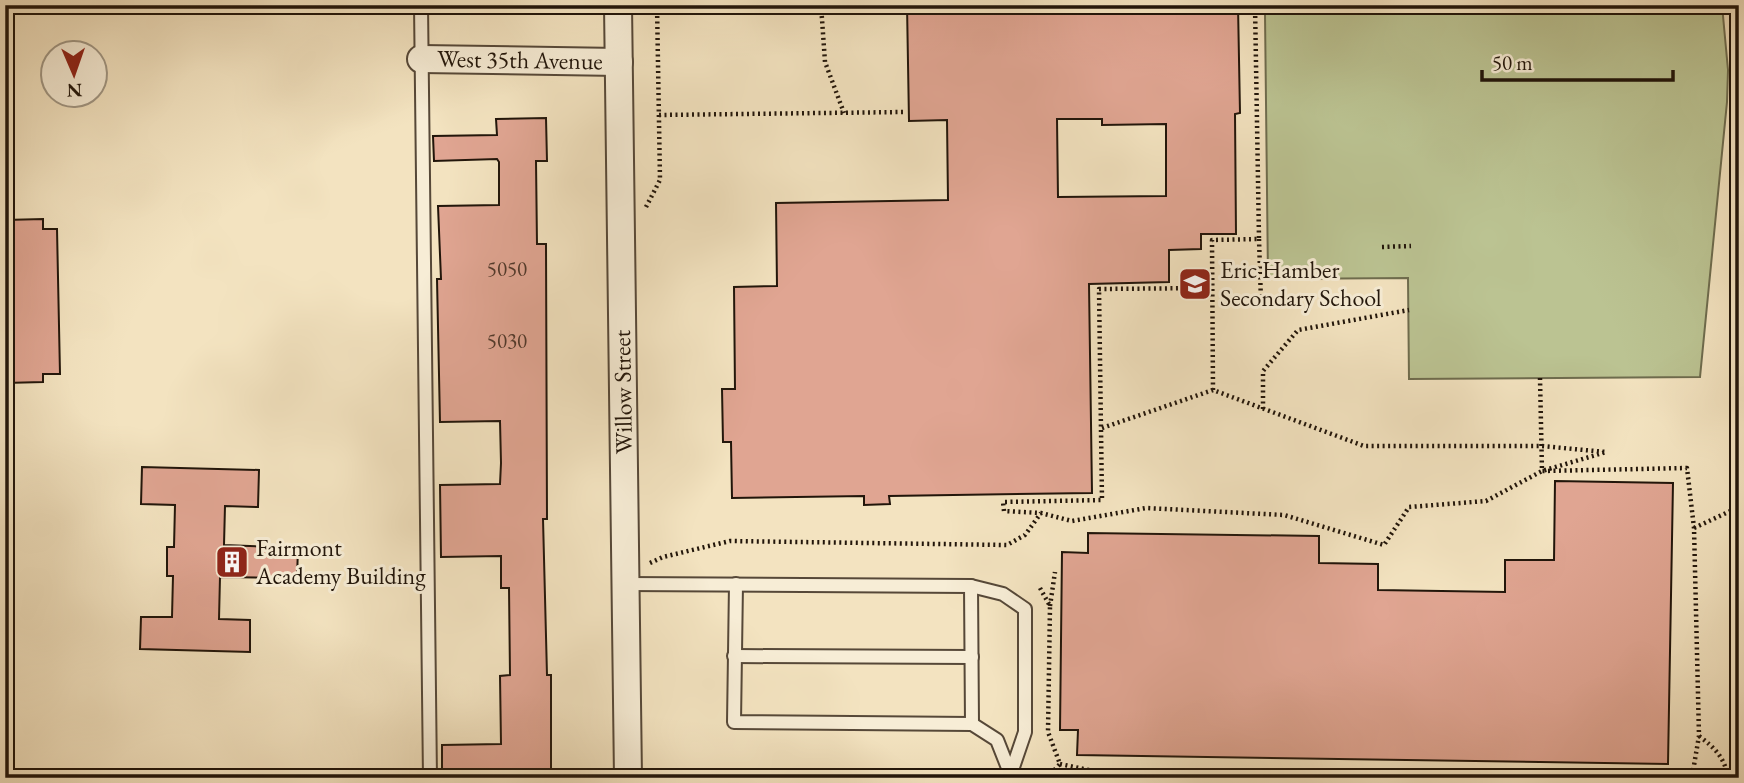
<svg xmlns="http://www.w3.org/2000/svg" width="1744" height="783" font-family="'EB Garamond',serif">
<rect width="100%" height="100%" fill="#f3e3c0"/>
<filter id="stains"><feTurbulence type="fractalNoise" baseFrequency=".00286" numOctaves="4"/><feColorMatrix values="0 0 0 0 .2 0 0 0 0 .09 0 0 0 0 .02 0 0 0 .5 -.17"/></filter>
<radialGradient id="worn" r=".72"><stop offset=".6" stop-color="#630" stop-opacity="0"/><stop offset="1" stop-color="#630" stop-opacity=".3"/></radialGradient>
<polygon fill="#bbc392" stroke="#6e6c4e" stroke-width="2" points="1402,5 1722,5 1728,70 1727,102 1700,377 1409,379 1408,278 1268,279 1265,14 1402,11"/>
<g fill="#e0a592" stroke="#21150a" stroke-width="2" fill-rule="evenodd">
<path d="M907,5H1238L1240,113L1235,114L1236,234H1201V249L1169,250V282L1089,284L1092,493L889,496L890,504L864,505V496L732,498L731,442H723L722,389H735L734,287L777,286L776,203L948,200L947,120L909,121ZM1057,119H1102V125L1166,124V196L1058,197Z"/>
<polygon points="546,118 547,161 536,161 537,244 546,244 547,519 543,519 547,675 551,675 551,778 499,778 499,771 442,771 442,745 501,744 500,676 510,675 509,588 501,588 501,556 441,557 440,485 500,484 501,463 500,421 440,422 437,279 441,279 438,206 499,205 499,162 497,159 434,161 433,136 497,135 496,119"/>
<polygon points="43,219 43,229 57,229 60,374 43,374 43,382 5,383 5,220"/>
<polygon points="142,467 259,470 258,507 225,506 224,545 298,548 297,578 220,577 219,619 250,620 250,652 140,649 141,617 172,617 173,576 167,576 167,547 174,547 175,505 141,504"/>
<polygon points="1555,481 1673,483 1668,764 1077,755 1078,730 1060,730 1062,552 1088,553 1088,533 1319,536 1319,563 1378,564 1378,590 1505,592 1505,560 1554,560"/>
</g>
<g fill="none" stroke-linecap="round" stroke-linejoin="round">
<defs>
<g id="lane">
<polyline points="421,5 430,778"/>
<polyline points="625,584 971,586 972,724"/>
<polyline points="736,584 734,722 972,724 997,740 1012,778"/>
<polyline points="971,586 1003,594 1025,609 1025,732 1011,773"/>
<polyline points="734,656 972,657"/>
</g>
<g id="street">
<polyline points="618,5 628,778"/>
<polyline points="421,59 619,62"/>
</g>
</defs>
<use href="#lane" stroke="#564838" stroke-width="16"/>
<use href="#street" stroke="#564838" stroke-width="30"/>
<g stroke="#21150a" stroke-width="4.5" stroke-dasharray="2 3.5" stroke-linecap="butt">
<polyline points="821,5 825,62 844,113"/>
<polyline points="659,115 905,112"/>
<polyline points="646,207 660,180 657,5"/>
<polyline points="1259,239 1261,302"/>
<polyline points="1382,247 1411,246"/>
<polyline points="1540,378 1542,471 1687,468 1694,528 1699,736 1692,777 1689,778"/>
<polyline points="1213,390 1212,240 1259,239 1255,5"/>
<polyline points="1263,409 1263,371 1298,330 1409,310"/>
<polyline points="1102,428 1213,390 1364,446 1541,446 1606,452 1542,471 1486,501 1409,507 1384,545 1284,515 1146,508 1072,521 1041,513 1004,511 1003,502 1102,500 1099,289 1212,288"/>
<polyline points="1694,528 1739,507"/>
<polyline points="650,563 663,557 730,541 1007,545 1025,535 1041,513"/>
<polyline points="1040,588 1050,606 1048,732 1060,764 1047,778"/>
<polyline points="1050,606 1055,572"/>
<path d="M1699,736C1715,748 1725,758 1728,778"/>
<polyline points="1060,764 1127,778"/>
</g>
<use href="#lane" stroke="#f7edd6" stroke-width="12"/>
<use href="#street" stroke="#f7edd6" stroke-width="26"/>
</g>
<defs>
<symbol id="school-square" viewBox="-11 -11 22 22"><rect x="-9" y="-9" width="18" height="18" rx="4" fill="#8f2418" stroke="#f7edd6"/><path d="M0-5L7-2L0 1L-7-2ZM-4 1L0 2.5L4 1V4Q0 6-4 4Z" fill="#fff"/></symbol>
<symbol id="building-square" viewBox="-11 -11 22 22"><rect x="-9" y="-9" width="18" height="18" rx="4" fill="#8f2418" stroke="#f7edd6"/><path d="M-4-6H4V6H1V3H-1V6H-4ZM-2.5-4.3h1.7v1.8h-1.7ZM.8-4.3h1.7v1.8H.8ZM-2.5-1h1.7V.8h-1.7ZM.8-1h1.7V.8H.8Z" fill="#fff"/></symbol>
</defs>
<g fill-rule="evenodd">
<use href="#school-square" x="1176" y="265" width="38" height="38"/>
<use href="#building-square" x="213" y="543" width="38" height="38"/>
</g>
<g text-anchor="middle" stroke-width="6" stroke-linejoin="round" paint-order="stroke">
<g font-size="21" fill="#51392c">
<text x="507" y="276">5050</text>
<text x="507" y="348">5030</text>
</g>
<g font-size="24" fill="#21150a" stroke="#f7edd6">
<text transform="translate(520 60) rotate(1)" y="8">West 35th Avenue</text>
<text transform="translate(623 392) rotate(-91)" y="8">Willow Street</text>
</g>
<g font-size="24" fill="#21150a" stroke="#f7edd6" text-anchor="start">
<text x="1220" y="278">Eric Hamber<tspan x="1220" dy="28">Secondary School</tspan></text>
<text x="256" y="556">Fairmont<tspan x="256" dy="28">Academy Building</tspan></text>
</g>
</g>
<rect width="1744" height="783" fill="none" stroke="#f3e3c0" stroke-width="28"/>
<rect x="7" y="7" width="1730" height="769" fill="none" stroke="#21150a" stroke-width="3.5"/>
<rect x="14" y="14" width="1716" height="755" fill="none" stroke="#21150a" stroke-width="2"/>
<g transform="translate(74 74) rotate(178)"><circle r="33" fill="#f7edd6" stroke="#a19784" stroke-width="2"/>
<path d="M0-5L12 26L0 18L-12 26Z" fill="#8f2418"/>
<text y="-10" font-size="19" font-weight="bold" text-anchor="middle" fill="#21150a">N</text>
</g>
<path d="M1482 70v10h191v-10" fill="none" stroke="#21150a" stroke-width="3.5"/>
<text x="1492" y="70" font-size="21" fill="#21150a" stroke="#f7edd6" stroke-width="5" paint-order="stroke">50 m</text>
<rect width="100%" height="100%" filter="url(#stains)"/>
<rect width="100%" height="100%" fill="url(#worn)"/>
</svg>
